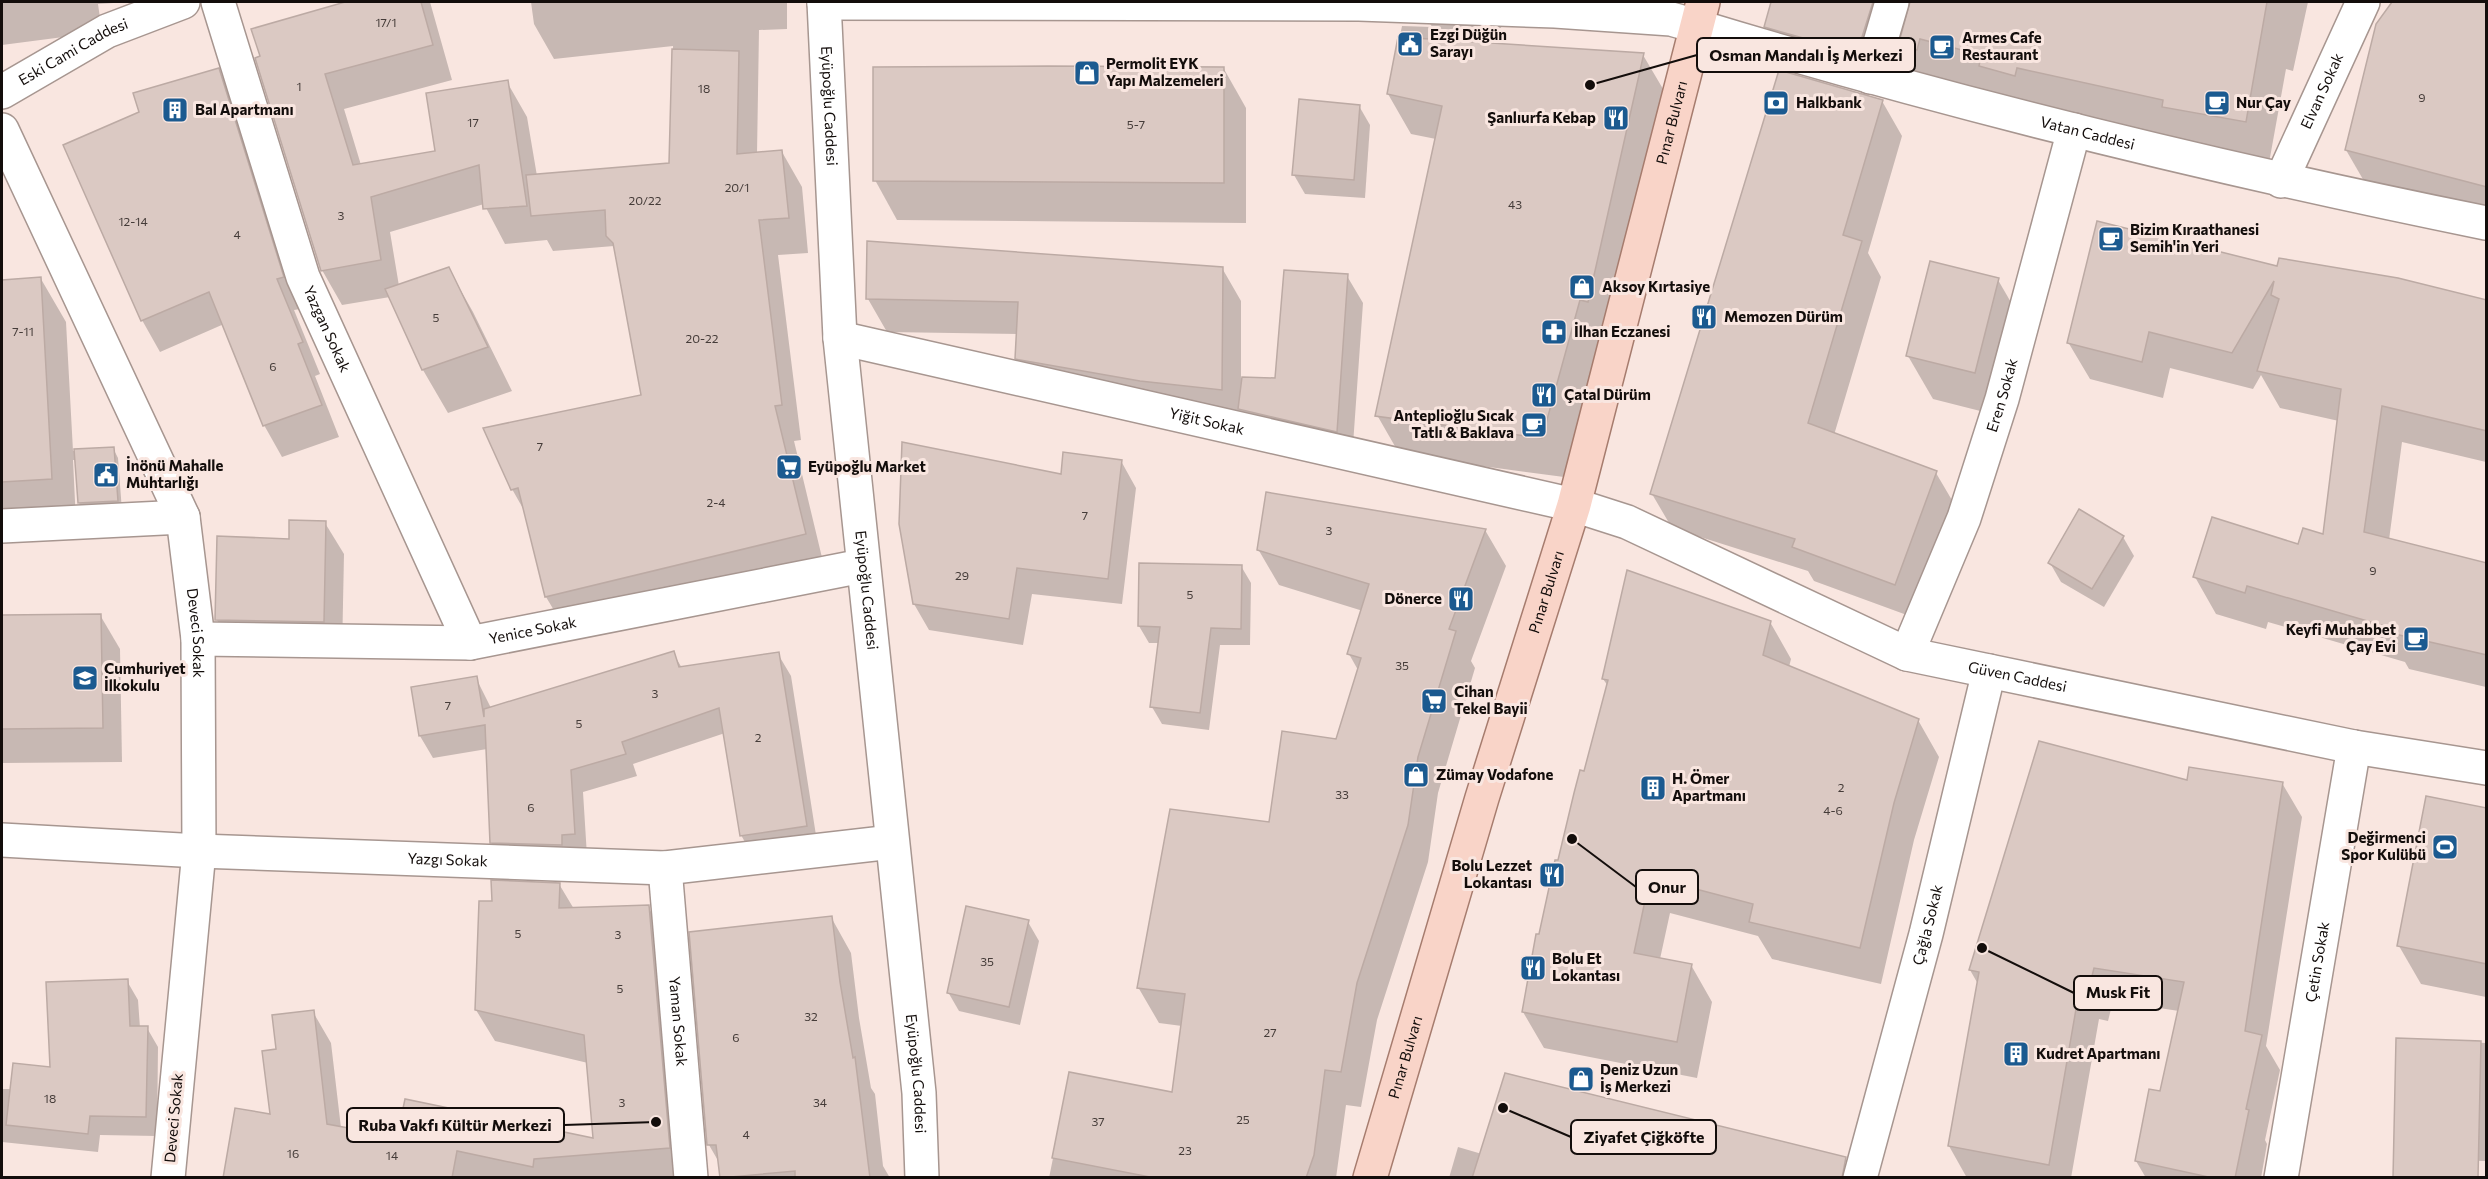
<svg xmlns="http://www.w3.org/2000/svg" width="2488" height="1179" font-family="Commissioner,sans-serif">
<rect width="100%" height="100%" fill="#f9e6e0"/>
<g fill="#0003">
<polygon points="2,2 129,2 98,4 102,32 2,45"/>
<polygon points="342,2 430,2 452,80 344,109 361,165 437,152 507,82 527,117 537,176 671,164 673,46 554,59 534,24 531,2 787,2 787,29 759,30 757,154 782,152 802,187 808,253 778,255 801,440 794,441 825,570 567,632 546,597 525,512 512,489 642,396 616,251 614,246 553,251 547,240 505,244 484,204 390,232 399,286 448,268 473,312 512,391 448,413 423,370 390,297 342,305 322,270 257,59 342,4"/>
<polygon points="1506,2 1501,28 1472,27 1481,44 1643,55 1666,94 1564,477 1400,455 1377,415 1436,139 1411,134 1388,94 1402,26 1432,27 1423,10"/>
<polygon points="1772,2 2029,2 2066,11 2068,2 2308,2 2293,71 2286,69 2269,163 1918,103 1895,63 1905,27 1898,38 1881,94 1790,68 1766,26"/>
<polygon points="2393,2 2486,2 2486,219 2368,188 2346,150 2377,25"/>
<polygon points="218,69 236,101 300,309 294,310 320,374 315,376 339,437 282,457 264,425 224,324 160,352 142,320"/>
<polygon points="1224,69 1246,108 1246,223 897,220 875,180"/>
<polygon points="1882,101 1902,136 1868,253 1881,277 1834,435 1936,473 1956,507 1915,618 1814,581 1808,571 1672,528 1652,494"/>
<polygon points="1359,106 1370,125 1365,198 1305,194 1294,175"/>
<polygon points="868,242 1222,268 1241,301 1241,378 1276,380 1347,276 1363,303 1352,459 1255,436 1240,411 1240,422 1036,391 1017,358 1018,334 887,332 868,299"/>
<polygon points="2279,268 2486,301 2486,462 2402,442 2389,540 2486,572 2486,687 2409,669 2405,662 2268,622 2266,629 2216,614 2195,577 2325,536 2339,421 2280,408 2261,375 2253,389 2170,368 2163,398 2090,379 2068,342"/>
<polygon points="41,279 66,322 73,451 113,448 118,458 122,511 85,512 79,503 76,460 73,460 76,522 2,526 2,281"/>
<polygon points="1998,280 2023,323 2000,416 1933,399 1908,356"/>
<polygon points="1121,461 1136,488 1122,604 1032,594 1023,645 929,630 914,604 1062,476"/>
<polygon points="325,523 344,554 342,653 235,651 217,620 290,540"/>
<polygon points="1485,530 1506,566 1471,661 1475,668 1438,793 1428,862 1377,1020 1361,1107 1346,1105 1336,1178 1049,1178 1070,1074 1173,1094 1182,1026 1159,1023 1138,987 1337,741 1358,670 1349,654 1363,611 1279,585 1258,549"/>
<polygon points="2123,537 2134,556 2104,607 2061,582 2050,563"/>
<polygon points="1241,566 1251,583 1250,645 1220,645 1209,730 1162,724 1152,707 1160,643 1149,643 1139,626"/>
<polygon points="100,615 120,649 122,762 2,763 2,616"/>
<polygon points="1770,622 1791,659 1789,667 1918,720 1939,757 1914,840 1881,984 1772,959 1758,936 1670,913 1660,959 1691,965 1712,1002 1697,1078 1544,1048 1523,1012 1540,936 1608,686 1603,679"/>
<polygon points="673,653 682,668 778,654 791,676 818,848 754,858 741,835 725,733 633,764 637,776 583,792 587,856 504,865 491,842 487,749 433,758 420,736 476,678 491,708"/>
<polygon points="2188,782 2282,783 2302,817 2266,1046 2280,1070 2265,1140 2267,1144 2261,1178 2146,1178 2136,1161 2161,1093 2179,1011 2113,1001 2108,1021 2099,1019 2071,1178 1967,1178 1949,1146 1978,984 1970,970"/>
<polygon points="2486,810 2486,997 2421,984 2399,946"/>
<polygon points="559,884 574,909 648,907 667,938 687,1178 225,1178 271,1116 278,1051 313,1012 331,1043 341,1128 398,1139 594,1140 588,1063 495,1041 476,1010 494,903"/>
<polygon points="831,917 851,953 859,1018 871,1088 875,1094 883,1166 890,1178 721,1178 720,1164 709,1145"/>
<polygon points="1028,922 1039,941 1020,1025 959,1011 948,992"/>
<polygon points="127,981 138,1000 140,1028 147,1028 158,1047 157,1136 100,1135 98,1152 2,1142 2,1089 11,1089 52,1068"/>
<polygon points="2398,1039 2486,1043 2486,1161 2421,1160"/>
<polygon points="1458,1147 1482,1154 1817,1178 1449,1178"/>
</g>
<g fill="#dbc9c3" stroke="#bcaaa4" stroke-width="1.5">
<polygon points="345,2 421,2 433,45 325,74 353,165 435,151 426,93 508,80 527,206 483,209 479,165 371,197 381,260 321,271 255,58 260,56 251,29"/>
<polygon points="1771,2 1873,2 1857,53 1764,27"/>
<polygon points="1910,2 2267,2 2246,122 2162,107 2163,100 2017,68 2015,76 1979,66 1981,55 1920,39 1917,50 1899,45 1893,64"/>
<polygon points="2392,2 2487,2 2487,187 2345,150 2376,24"/>
<polygon points="1398,37 1644,53 1588,302 1580,300 1542,438 1375,416 1442,106 1387,94"/>
<polygon points="672,49 739,51 737,154 782,150 789,218 759,220 782,405 775,406 806,534 545,597 518,488 511,490 483,428 641,395 613,243 606,236 605,210 531,216 526,175 669,163"/>
<polygon points="1048,66 1224,67 1224,183 873,181 873,67"/>
<polygon points="219,68 284,277 277,279 303,342 298,344 322,405 263,426 209,292 141,321 63,145 139,112 133,93"/>
<polygon points="1779,70 1883,100 1843,235 1862,241 1808,423 1937,471 1895,585 1792,547 1795,539 1650,494"/>
<polygon points="1299,99 1360,105 1354,180 1292,175"/>
<polygon points="2097,221 2277,266 2279,258 2398,278 2487,300 2487,431 2382,406 2364,532 2487,563 2487,655 2386,632 2388,627 2247,586 2245,593 2193,577 2212,517 2298,544 2303,528 2323,534 2341,389 2257,371 2279,299 2271,295 2274,281 2232,353 2149,332 2142,362 2067,343"/>
<polygon points="867,241 1223,267 1222,390 1140,381 1015,359 1018,302 866,299"/>
<polygon points="1930,261 1999,278 1975,373 1906,356"/>
<polygon points="449,267 488,347 422,370 385,289"/>
<polygon points="1284,270 1348,274 1337,432 1238,409 1242,377 1275,378"/>
<polygon points="41,277 52,479 2,482 2,280"/>
<polygon points="902,442 1061,474 1063,452 1122,460 1108,579 1017,568 1009,619 913,604 899,524"/>
<polygon points="114,447 118,501 78,503 74,449"/>
<polygon points="1266,492 1486,529 1449,629 1456,631 1418,757 1408,825 1357,983 1341,1072 1325,1070 1314,1155 1306,1178 1155,1178 1052,1158 1069,1072 1172,1092 1185,994 1137,988 1170,809 1269,822 1282,731 1336,739 1361,658 1347,654 1369,584 1257,550"/>
<polygon points="2079,509 2124,536 2092,589 2048,563"/>
<polygon points="289,520 326,521 324,622 215,620 217,536 289,539"/>
<polygon points="1139,563 1242,565 1241,629 1211,628 1200,713 1150,707 1160,627 1138,626"/>
<polygon points="1627,570 1771,621 1763,655 1919,719 1894,803 1860,948 1749,922 1753,904 1650,877 1634,953 1692,964 1677,1042 1522,1012 1536,934 1539,934 1555,860 1558,860 1574,793 1580,770 1584,771 1608,680 1602,679"/>
<polygon points="101,614 103,728 2,729 2,615"/>
<polygon points="674,651 679,667 779,652 807,826 740,836 719,708 622,742 626,754 571,770 575,834 562,835 562,845 490,843 485,725 419,736 411,687 477,676 484,717 484,709"/>
<polygon points="2039,741 2187,780 2189,767 2283,782 2245,1031 2262,1035 2246,1109 2249,1110 2235,1178 2213,1178 2135,1161 2149,1089 2160,1091 2184,982 2094,968 2089,988 2080,986 2049,1165 1948,1146 1979,972 1969,970"/>
<polygon points="2426,796 2487,808 2487,964 2397,946"/>
<polygon points="491,880 560,883 559,908 649,905 670,1148 534,1159 533,1167 457,1151 452,1178 223,1178 235,1108 270,1114 262,1051 276,1049 272,1015 314,1010 327,1124 397,1137 405,1099 593,1138 584,1035 475,1010 479,901 492,901"/>
<polygon points="966,906 1029,920 1009,1007 947,993"/>
<polygon points="832,916 840,982 853,1058 855,1057 870,1178 795,1178 795,1171 720,1178 716,1145 707,1145 689,932"/>
<polygon points="128,979 130,1026 148,1026 146,1117 90,1116 88,1134 6,1125 13,1063 50,1067 46,982"/>
<polygon points="2396,1038 2481,1041 2478,1178 2393,1178"/>
<polygon points="1505,1073 1846,1157 1842,1178 1472,1178"/>
</g>
<g fill="none" stroke-linecap="round" stroke-linejoin="round">
<defs>
<g id="minor">
<path id="s1" d="M218,2L303,277L470,643"/>
<polyline points="824,3 1359,4 1555,11 1671,19 1696,26"/>
<polyline points="1870,77 1892,2"/>
<path id="s2" d="M2,130L183,517L198,639L199,851L168,1178"/>
<path id="s3" d="M2281,181L2363,2"/>
<path id="s4" d="M840,338L1574,505"/>
<polyline points="2,526 183,517"/>
<path id="s5" d="M198,639L470,643L862,566"/>
<path id="s6" d="M1907,654L1964,518L2002,399L2074,130"/>
<path id="s7" d="M2,840L199,851L665,868L892,842"/>
<path id="s8" d="M665,868L691,1178"/>
<path id="s9" d="M1860,1178L1926,934L1989,671"/>
<path id="s10" d="M2281,1178L2354,747"/>
</g>
<g id="tertiary">
<path id="s11" d="M824,2L840,338L919,1093L922,1178"/>
<path id="s12" d="M1696,26C1956,105 2220,169 2486,223"/>
<path id="s13" d="M2,92L107,31L183,2"/>
<path id="s14" d="M1574,505L1627,522L1907,654L2354,747L2486,768"/>
</g>
<g id="primary">
<path id="s15" d="M1370,1178L1482,798L1574,505L1703,2"/>
</g>
</defs>
<use href="#minor" stroke="#a79690" stroke-width="36"/>
<use href="#tertiary" stroke="#a79690" stroke-width="36"/>
<use href="#primary" stroke="#a67c6e" stroke-width="36"/>
<use href="#minor" stroke="#fff" stroke-width="33"/>
<use href="#tertiary" stroke="#fff" stroke-width="33"/>
<use href="#primary" stroke="#f9d4c8" stroke-width="33"/>
</g>
<defs>
<symbol id="civic-square" viewBox="-11 -11 22 22"><rect x="-9" y="-9" width="18" height="18" rx="4" fill="#1b5a90" stroke="#f9e6e0"/><path d="M-.6-6.5H3V-4.5H.6V-3L4-1V1h2V6H-6V1h2V-1L-.6-3ZM-1.2 2.5V6h2.4V2.5Z" fill="#fff"/></symbol>
<symbol id="cafe-square" viewBox="-11 -11 22 22"><rect x="-9" y="-9" width="18" height="18" rx="4" fill="#1b5a90" stroke="#f9e6e0"/><path d="M-5.5-4.5H6V0H3Q3 3.5 0 3.5H-2.5Q-5.5 3.5-5.5 0ZM3-3.2v2h1.7v-2ZM-6 4.5H4V6H-6Z" fill="#fff"/></symbol>
<symbol id="shop-square" viewBox="-11 -11 22 22"><rect x="-9" y="-9" width="18" height="18" rx="4" fill="#1b5a90" stroke="#f9e6e0"/><path d="M-5-2.5h2.3a2.7 3.5 0 0 1 5.4 0H5L5.5 6h-11ZM-1.5-2.5h3a1.5 2.3 0 0 0-3 0Z" fill="#fff"/></symbol>
<symbol id="bank-square" viewBox="-11 -11 22 22"><rect x="-9" y="-9" width="18" height="18" rx="4" fill="#1b5a90" stroke="#f9e6e0"/><path d="M-6-4H6V4H-6ZM0-2.3a2.3 2.3 0 1 0 0 4.6a2.3 2.3 0 1 0 0-4.6Z" fill="#fff"/></symbol>
<symbol id="building-square" viewBox="-11 -11 22 22"><rect x="-9" y="-9" width="18" height="18" rx="4" fill="#1b5a90" stroke="#f9e6e0"/><path d="M-4-6H4V6H1V3H-1V6H-4ZM-2.5-4.3h1.7v1.8h-1.7ZM.8-4.3h1.7v1.8H.8ZM-2.5-1h1.7V.8h-1.7ZM.8-1h1.7V.8H.8Z" fill="#fff"/></symbol>
<symbol id="restaurant-square" viewBox="-11 -11 22 22"><rect x="-9" y="-9" width="18" height="18" rx="4" fill="#1b5a90" stroke="#f9e6e0"/><path d="M-5-6h1v4h1v-4h1v4h1v-4h1v5L-1.5 .5V6h-2V.5L-5-1ZM5-6V6H3V1.5H1.5Q1.5-4 5-6Z" fill="#fff"/></symbol>
<symbol id="pharmacy-square" viewBox="-11 -11 22 22"><rect x="-9" y="-9" width="18" height="18" rx="4" fill="#1b5a90" stroke="#f9e6e0"/><path d="M-2-6h4v4h4v4h-4v4h-4v-4h-4v-4h4Z" fill="#fff"/></symbol>
<symbol id="supermarket-square" viewBox="-11 -11 22 22"><rect x="-9" y="-9" width="18" height="18" rx="4" fill="#1b5a90" stroke="#f9e6e0"/><path d="M-6-5.5h2.5l.6 2H6L4.5 2H-2.5L-4.4-4H-6ZM-1.5 3.2a1.3 1.3 0 1 0 .1 0ZM3 3.2a1.3 1.3 0 1 0 .1 0Z" fill="#fff"/></symbol>
<symbol id="school-square" viewBox="-11 -11 22 22"><rect x="-9" y="-9" width="18" height="18" rx="4" fill="#1b5a90" stroke="#f9e6e0"/><path d="M0-5L7-2L0 1L-7-2ZM-4 1L0 2.5L4 1V4Q0 6-4 4Z" fill="#fff"/></symbol>
<symbol id="stadium-square" viewBox="-11 -11 22 22"><rect x="-9" y="-9" width="18" height="18" rx="4" fill="#1b5a90" stroke="#f9e6e0"/><path d="M0-5a6.5 5 0 1 0 0 10a6.5 5 0 1 0 0-10ZM-3.5-1.8h7v3.6h-7Z" fill="#fff"/></symbol>
</defs>
<g fill-rule="evenodd">
<use href="#civic-square" x="1395" y="29" width="30" height="30"/>
<use href="#cafe-square" x="1927" y="32" width="30" height="30"/>
<use href="#shop-square" x="1072" y="58" width="30" height="30"/>
<use href="#bank-square" x="1761" y="88" width="30" height="30"/>
<use href="#cafe-square" x="2202" y="88" width="30" height="30"/>
<use href="#building-square" x="160" y="95" width="30" height="30"/>
<use href="#restaurant-square" x="1601" y="103" width="30" height="30"/>
<use href="#cafe-square" x="2096" y="224" width="30" height="30"/>
<use href="#shop-square" x="1567" y="272" width="30" height="30"/>
<use href="#restaurant-square" x="1689" y="302" width="30" height="30"/>
<use href="#pharmacy-square" x="1539" y="317" width="30" height="30"/>
<use href="#restaurant-square" x="1529" y="380" width="30" height="30"/>
<use href="#cafe-square" x="1519" y="410" width="30" height="30"/>
<use href="#supermarket-square" x="774" y="452" width="30" height="30"/>
<use href="#civic-square" x="91" y="460" width="30" height="30"/>
<use href="#restaurant-square" x="1446" y="584" width="30" height="30"/>
<use href="#cafe-square" x="2401" y="624" width="30" height="30"/>
<use href="#school-square" x="70" y="663" width="30" height="30"/>
<use href="#supermarket-square" x="1419" y="686" width="30" height="30"/>
<use href="#shop-square" x="1401" y="760" width="30" height="30"/>
<use href="#building-square" x="1638" y="773" width="30" height="30"/>
<use href="#stadium-square" x="2430" y="832" width="30" height="30"/>
<use href="#restaurant-square" x="1537" y="860" width="30" height="30"/>
<use href="#restaurant-square" x="1518" y="953" width="30" height="30"/>
<use href="#building-square" x="2001" y="1039" width="30" height="30"/>
<use href="#shop-square" x="1566" y="1064" width="30" height="30"/>
</g>
<g text-anchor="middle" stroke-width="6" stroke-linejoin="round" paint-order="stroke">
<g font-size="12" fill="#453c39">
<text x="386" y="27">17/1</text>
<text x="299" y="91">1</text>
<text x="704" y="93">18</text>
<text x="2422" y="102">9</text>
<text x="473" y="127">17</text>
<text x="1136" y="129">5-7</text>
<text x="737" y="192">20/1</text>
<text x="645" y="205">20/22</text>
<text x="1515" y="209">43</text>
<text x="341" y="220">3</text>
<text x="133" y="226">12-14</text>
<text x="237" y="239">4</text>
<text x="436" y="322">5</text>
<text x="23" y="336">7-11</text>
<text x="702" y="343">20-22</text>
<text x="273" y="371">6</text>
<text x="540" y="451">7</text>
<text x="716" y="507">2-4</text>
<text x="1085" y="520">7</text>
<text x="1329" y="535">3</text>
<text x="2373" y="575">9</text>
<text x="962" y="580">29</text>
<text x="1190" y="599">5</text>
<text x="1402" y="670">35</text>
<text x="655" y="698">3</text>
<text x="448" y="710">7</text>
<text x="579" y="728">5</text>
<text x="758" y="742">2</text>
<text x="1841" y="792">2</text>
<text x="1342" y="799">33</text>
<text x="531" y="812">6</text>
<text x="1833" y="815">4-6</text>
<text x="518" y="938">5</text>
<text x="618" y="939">3</text>
<text x="987" y="966">35</text>
<text x="620" y="993">5</text>
<text x="811" y="1021">32</text>
<text x="1270" y="1037">27</text>
<text x="736" y="1042">6</text>
<text x="50" y="1103">18</text>
<text x="622" y="1107">3</text>
<text x="820" y="1107">34</text>
<text x="1243" y="1124">25</text>
<text x="1098" y="1126">37</text>
<text x="746" y="1139">4</text>
<text x="1185" y="1155">23</text>
<text x="293" y="1158">16</text>
<text x="392" y="1160">14</text>
</g>
<g font-size="15" font-weight="bold" fill="#130d0b" stroke="#f9e6e0" text-anchor="start">
<text x="1430" y="40">Ezgi Düğün<tspan x="1430" dy="17">Sarayı</tspan></text>
<text x="1962" y="43">Armes Cafe<tspan x="1962" dy="17">Restaurant</tspan></text>
<text x="1106" y="69">Permolit EYK<tspan x="1106" dy="17">Yapı Malzemeleri</tspan></text>
<text x="1796" y="108">Halkbank</text>
<text x="2236" y="108">Nur Çay</text>
<text x="195" y="115">Bal Apartmanı</text>
<text x="1596" y="123" text-anchor="end">Şanlıurfa Kebap</text>
<text x="2130" y="235">Bizim Kıraathanesi<tspan x="2130" dy="17">Semih'in Yeri</tspan></text>
<text x="1602" y="292">Aksoy Kırtasiye</text>
<text x="1724" y="322">Memozen Dürüm</text>
<text x="1574" y="337">İlhan Eczanesi</text>
<text x="1564" y="400">Çatal Dürüm</text>
<text x="1514" y="421" text-anchor="end">Anteplioğlu Sıcak<tspan x="1514" dy="17">Tatlı &amp; Baklava</tspan></text>
<text x="126" y="471">İnönü Mahalle<tspan x="126" dy="17">Muhtarlığı</tspan></text>
<text x="808" y="472">Eyüpoğlu Market</text>
<text x="1442" y="604" text-anchor="end">Dönerce</text>
<text x="2396" y="635" text-anchor="end">Keyfi Muhabbet<tspan x="2396" dy="17">Çay Evi</tspan></text>
<text x="104" y="674">Cumhuriyet<tspan x="104" dy="17">İlkokulu</tspan></text>
<text x="1454" y="697">Cihan<tspan x="1454" dy="17">Tekel Bayii</tspan></text>
<text x="1436" y="780">Zümay Vodafone</text>
<text x="1672" y="784">H. Ömer<tspan x="1672" dy="17">Apartmanı</tspan></text>
<text x="2426" y="843" text-anchor="end">Değirmenci<tspan x="2426" dy="17">Spor Kulübü</tspan></text>
<text x="1532" y="871" text-anchor="end">Bolu Lezzet<tspan x="1532" dy="17">Lokantası</tspan></text>
<text x="1552" y="964">Bolu Et<tspan x="1552" dy="17">Lokantası</tspan></text>
<text x="2036" y="1059">Kudret Apartmanı</text>
<text x="1600" y="1075">Deniz Uzun<tspan x="1600" dy="17">İş Merkezi</tspan></text>
</g>
<g font-size="15" fill="#130d0b" stroke="#f9e6e0">
<text dy="5" stroke="none"><textPath href="#s13" startOffset="82">Eski Cami Caddesi</textPath></text>
<text dy="5" stroke="none"><textPath href="#s3" startOffset="99">Elvan Sokak</textPath></text>
<text dy="5" stroke="none"><textPath href="#s11" startOffset="104">Eyüpoğlu Caddesi</textPath></text>
<text dy="5" stroke="none"><textPath href="#s15" startOffset="1098">Pınar Bulvarı</textPath></text>
<text dy="5" stroke="none"><textPath href="#s12" startOffset="406">Vatan Caddesi</textPath></text>
<text dy="5" stroke="none"><textPath href="#s1" startOffset="345">Yazgan Sokak</textPath></text>
<text dy="5" stroke="none"><textPath href="#s6" startOffset="276">Eren Sokak</textPath></text>
<text dy="5" stroke="none"><textPath href="#s4" startOffset="376">Yiğit Sokak</textPath></text>
<text dy="5" stroke="none"><textPath href="#s11" startOffset="590">Eyüpoğlu Caddesi</textPath></text>
<text dy="5" stroke="none"><textPath href="#s15" startOffset="612">Pınar Bulvarı</textPath></text>
<text dy="5" stroke="none"><textPath href="#s5" startOffset="336">Yenice Sokak</textPath></text>
<text dy="5" stroke="none"><textPath href="#s2" startOffset="544">Deveci Sokak</textPath></text>
<text dy="5" stroke="none"><textPath href="#s14" startOffset="478">Güven Caddesi</textPath></text>
<text dy="5" stroke="none"><textPath href="#s7" startOffset="446">Yazgı Sokak</textPath></text>
<text dy="5" stroke="none"><textPath href="#s9" startOffset="262">Çağla Sokak</textPath></text>
<text dy="5" stroke="none"><textPath href="#s10" startOffset="219">Çetin Sokak</textPath></text>
<text dy="5" stroke="none"><textPath href="#s8" startOffset="154">Yaman Sokak</textPath></text>
<text dy="5" stroke="none"><textPath href="#s15" startOffset="126">Pınar Bulvarı</textPath></text>
<text dy="5" stroke="none"><textPath href="#s11" startOffset="1076">Eyüpoğlu Caddesi</textPath></text>
<text transform="translate(174 1118) rotate(-85)" y="5">Deveci Sokak</text>
</g>
</g>
<path fill="none" stroke="#130d0b" stroke-width="2" d="M1590 85L1697 55M1572 839L1636 887M1982 948L2074 993M656 1122L564 1125M1503 1108L1571 1137"/>
<g fill="#130d0b" stroke="#f9e6e0" stroke-width="2">
<circle cx="1590" cy="85" r="6"/>
<circle cx="1572" cy="839" r="6"/>
<circle cx="1982" cy="948" r="6"/>
<circle cx="656" cy="1122" r="6"/>
<circle cx="1503" cy="1108" r="6"/>
</g>
<g fill="#f9e6e0" stroke="#130d0b" stroke-width="2">
<rect x="1697" y="38" width="218" height="34" rx="6"/>
<rect x="1636" y="870" width="62" height="34" rx="6"/>
<rect x="2074" y="976" width="88" height="34" rx="6"/>
<rect x="347" y="1108" width="217" height="34" rx="6"/>
<rect x="1571" y="1120" width="145" height="34" rx="6"/>
</g>
<g font-size="16" text-anchor="middle" font-weight="bold" fill="#130d0b">
<text x="1806" y="61">Osman Mandalı İş Merkezi</text>
<text x="1667" y="893">Onur</text>
<text x="2118" y="998">Musk Fit</text>
<text x="455" y="1131">Ruba Vakfı Kültür Merkezi</text>
<text x="1644" y="1143">Ziyafet Çiğköfte</text>
</g>
<rect width="2488" height="1179" fill="none" stroke="#130d0b" stroke-width="6"/>
</svg>
